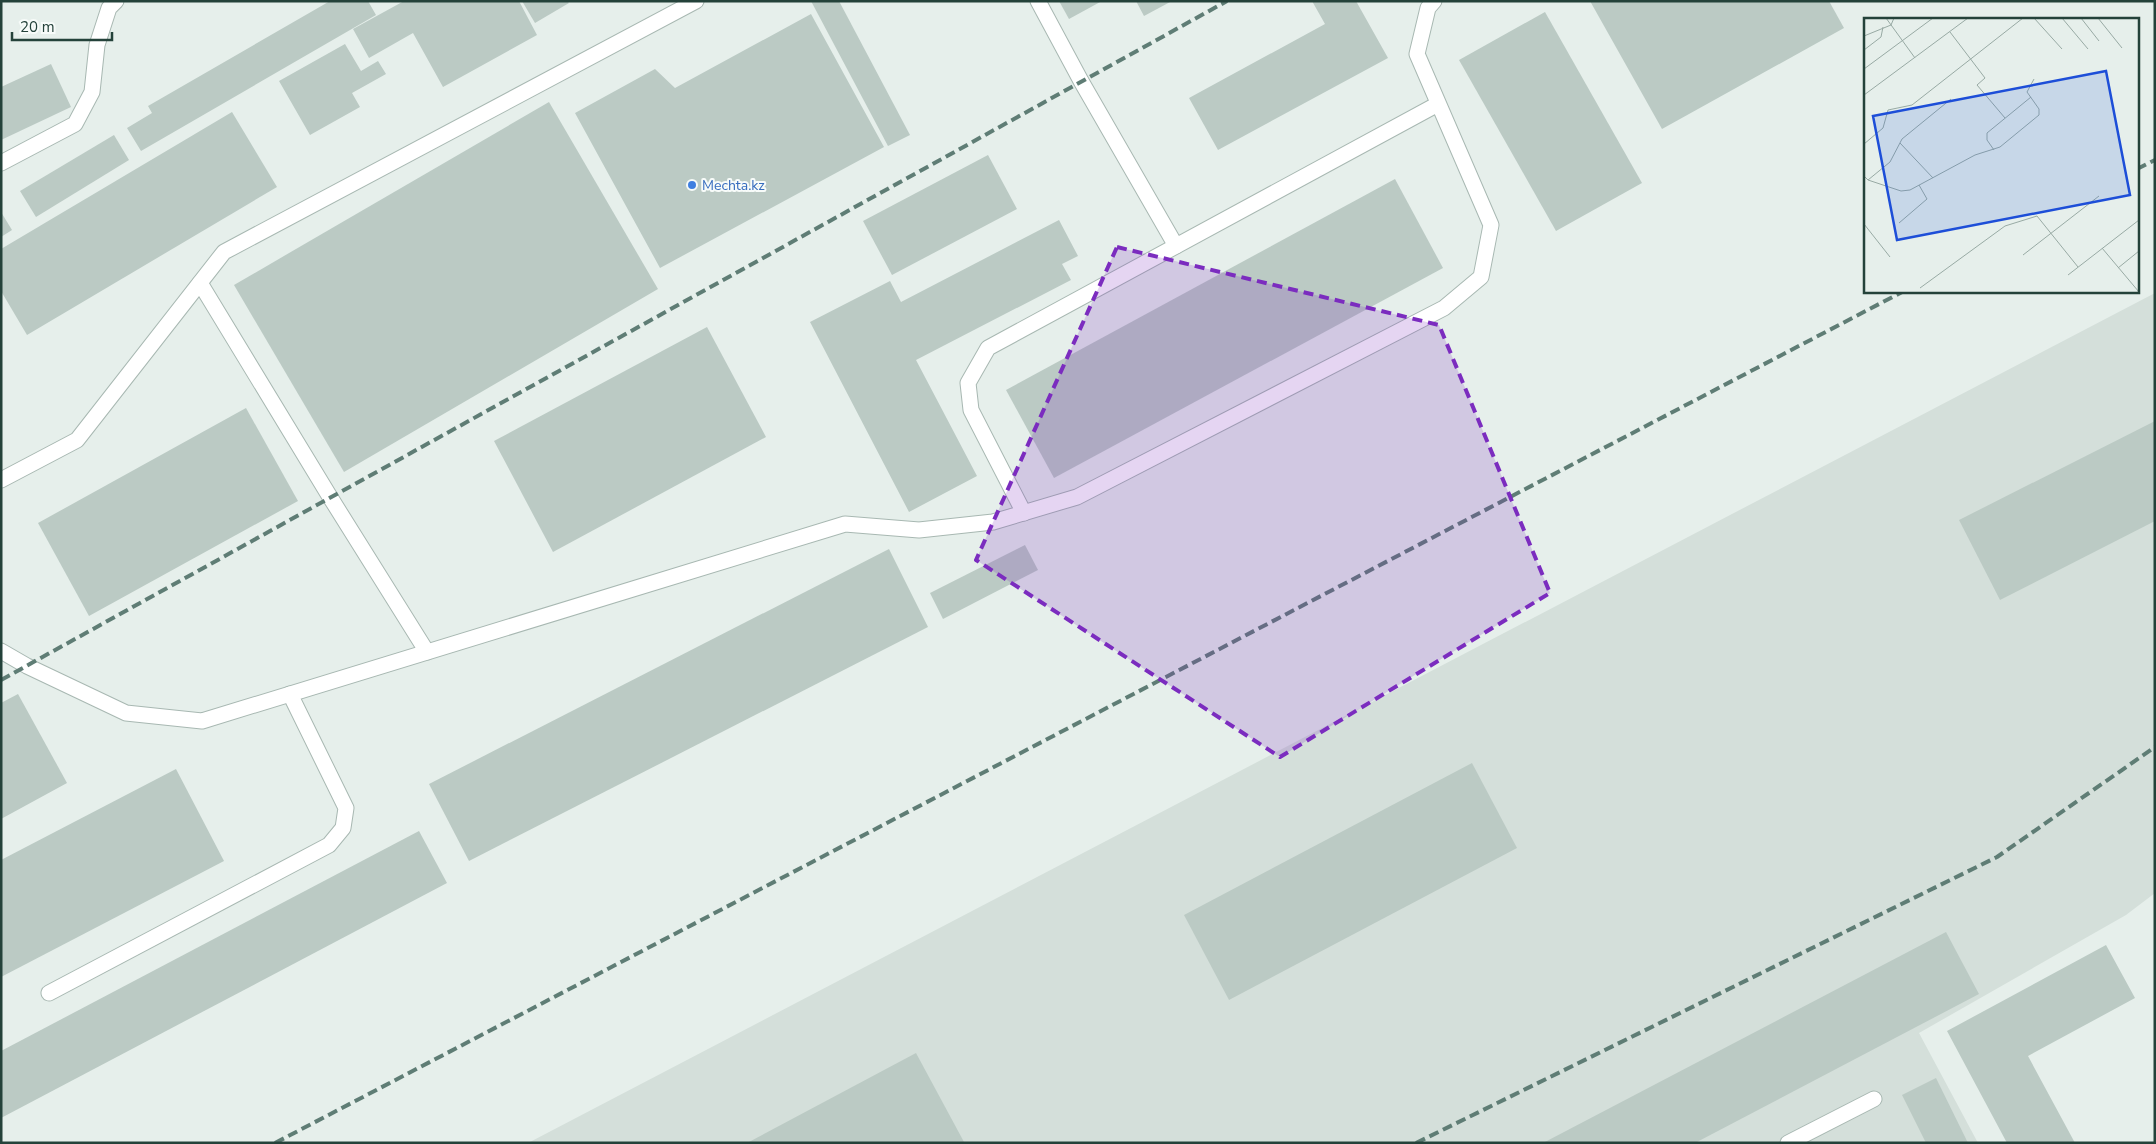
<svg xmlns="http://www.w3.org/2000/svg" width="2156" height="1144" font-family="'Nunito Sans',sans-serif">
<rect width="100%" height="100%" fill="#e6efeb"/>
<polygon fill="#d4dfda" points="2155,293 2155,893 2126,915 1919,1033 1978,1143 528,1143"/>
<g fill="#bbcac4">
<polygon points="330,1 368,1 376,15 141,151 127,128 152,113 148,106"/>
<polygon points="404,1 519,1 537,35 443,87 413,33 369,58 353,29"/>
<polygon points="522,1 567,1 569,3 535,23"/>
<polygon points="811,1 839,1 910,135 888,146"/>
<polygon points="1059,1 1102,1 1069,19"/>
<polygon points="1136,1 1172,1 1144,16"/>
<polygon points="1312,1 1356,1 1388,58 1218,150 1189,98 1325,24"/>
<polygon points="1590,1 1829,1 1844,28 1662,129"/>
<polygon points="1545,12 1642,183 1556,231 1459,60"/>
<polygon points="811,14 884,147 660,268 575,113 655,69 675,88"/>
<polygon points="345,44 361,71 378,61 386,74 352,93 360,107 310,135 279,81"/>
<polygon points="51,64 71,107 1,140 1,87"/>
<polygon points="549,102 658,289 344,472 234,285"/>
<polygon points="232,112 277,187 27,335 1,291 1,249"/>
<polygon points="114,135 129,160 36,217 20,191"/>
<polygon points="988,155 1017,209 892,275 863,221"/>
<polygon points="1395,179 1443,268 1054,478 1006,390"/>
<polygon points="1,212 12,230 1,237"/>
<polygon points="1059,220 1078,256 1062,264 1071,280 916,360 977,476 909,512 810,322 890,281 901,302"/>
<polygon points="707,327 766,437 553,552 494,441"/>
<polygon points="246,408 298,501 89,616 38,523"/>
<polygon points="2155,421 2155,521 2000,600 1959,520"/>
<polygon points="1025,545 1038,570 943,619 930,593"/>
<polygon points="889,549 928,627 469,861 429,784"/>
<polygon points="18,694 67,783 1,819 1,703"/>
<polygon points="1472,763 1517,848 1229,1000 1184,915"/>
<polygon points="176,769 224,861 1,977 1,860"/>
<polygon points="419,831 447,883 1,1118 1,1051"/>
<polygon points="1946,932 1979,994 1695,1143 1543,1143"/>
<polygon points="2106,945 2135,998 2028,1056 2075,1143 2007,1143 1947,1031"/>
<polygon points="916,1053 964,1142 747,1143"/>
<polygon points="1936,1078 1968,1143 1926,1143 1902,1095"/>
</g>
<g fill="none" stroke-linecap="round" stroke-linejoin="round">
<defs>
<g id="lane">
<polyline points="1038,1 1081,81 1176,246"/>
<polyline points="1,163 75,124 92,92 97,45 109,8 116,1"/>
<polyline points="200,283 330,497 427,652"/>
<polyline points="1,480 77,440 224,252 696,1"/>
<polyline points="1024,513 971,410 968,383 988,348 1438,104"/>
<polyline points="1,651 27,666 126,713 202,721 845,524 919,530 993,522 1077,497 1444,308 1481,277 1491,225 1417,54 1428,8 1434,1"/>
<polyline points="49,993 329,845 343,828 346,808 290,694"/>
<polyline points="1788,1143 1874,1099"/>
</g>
</defs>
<use href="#lane" stroke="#a8b8b2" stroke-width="17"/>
<use href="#lane" stroke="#fff" stroke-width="15"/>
<g stroke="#5f7d75" stroke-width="4" stroke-dasharray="10 5" stroke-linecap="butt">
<polyline points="2137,169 2155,160"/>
<polyline points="1,680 1227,1"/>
<polyline points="275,1143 1904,291"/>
<polyline points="1416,1143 1997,857 2155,747"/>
</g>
</g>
<path fill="#7b2cbf" fill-opacity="0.2" stroke="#7b2cbf" stroke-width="4" stroke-dasharray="10 6" stroke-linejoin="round" d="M1117,247L1439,325L1550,593L1280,757L976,560Z"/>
<circle fill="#3f7fe0" stroke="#f7fbf9" stroke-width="2" cx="692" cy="185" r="5"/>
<g text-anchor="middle" stroke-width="4" stroke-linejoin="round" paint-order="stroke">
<g font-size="14" fill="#366cbe" stroke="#f7fbf9" text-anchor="start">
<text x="702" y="190">Mechta.kz</text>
</g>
</g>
<g transform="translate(1864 18)">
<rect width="275" height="275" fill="#e6efeb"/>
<path fill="none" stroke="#98aaa4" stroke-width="1" d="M22,0L51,40M170,0L198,31M198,0L224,31M217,0L235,23M234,0L258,30M86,14L121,60L113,67L141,100M0,18L27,7L30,0M0,32L17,19L19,9M0,51L69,0M0,77L104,0M36,125L69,160M0,126L19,110L24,92L48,87L159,0M130,132L123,122V115L167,79M0,158L4,162L26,144L38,121L87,81M4,162L37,173L46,172L111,137L136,129L175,97V91L163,74L170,61M35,205L63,181L55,167M0,206L26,239M238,230L275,274M159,237L235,178M254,250L275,233M204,257L275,202M56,270L141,208L173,198L214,249"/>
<path fill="#1d4ed8" fill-opacity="0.15" stroke="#1d4ed8" stroke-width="2.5" d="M242,53L266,177L33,222L9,98Z"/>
<rect width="275" height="275" fill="none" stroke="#24423a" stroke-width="2.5"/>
</g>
<rect width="2156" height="1144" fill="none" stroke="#24423a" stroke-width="5"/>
<path d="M12 32v8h100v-8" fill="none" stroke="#24423a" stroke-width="2.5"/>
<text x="20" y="32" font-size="15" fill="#24423a" stroke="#f7fbf9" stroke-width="4" paint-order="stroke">20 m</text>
</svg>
